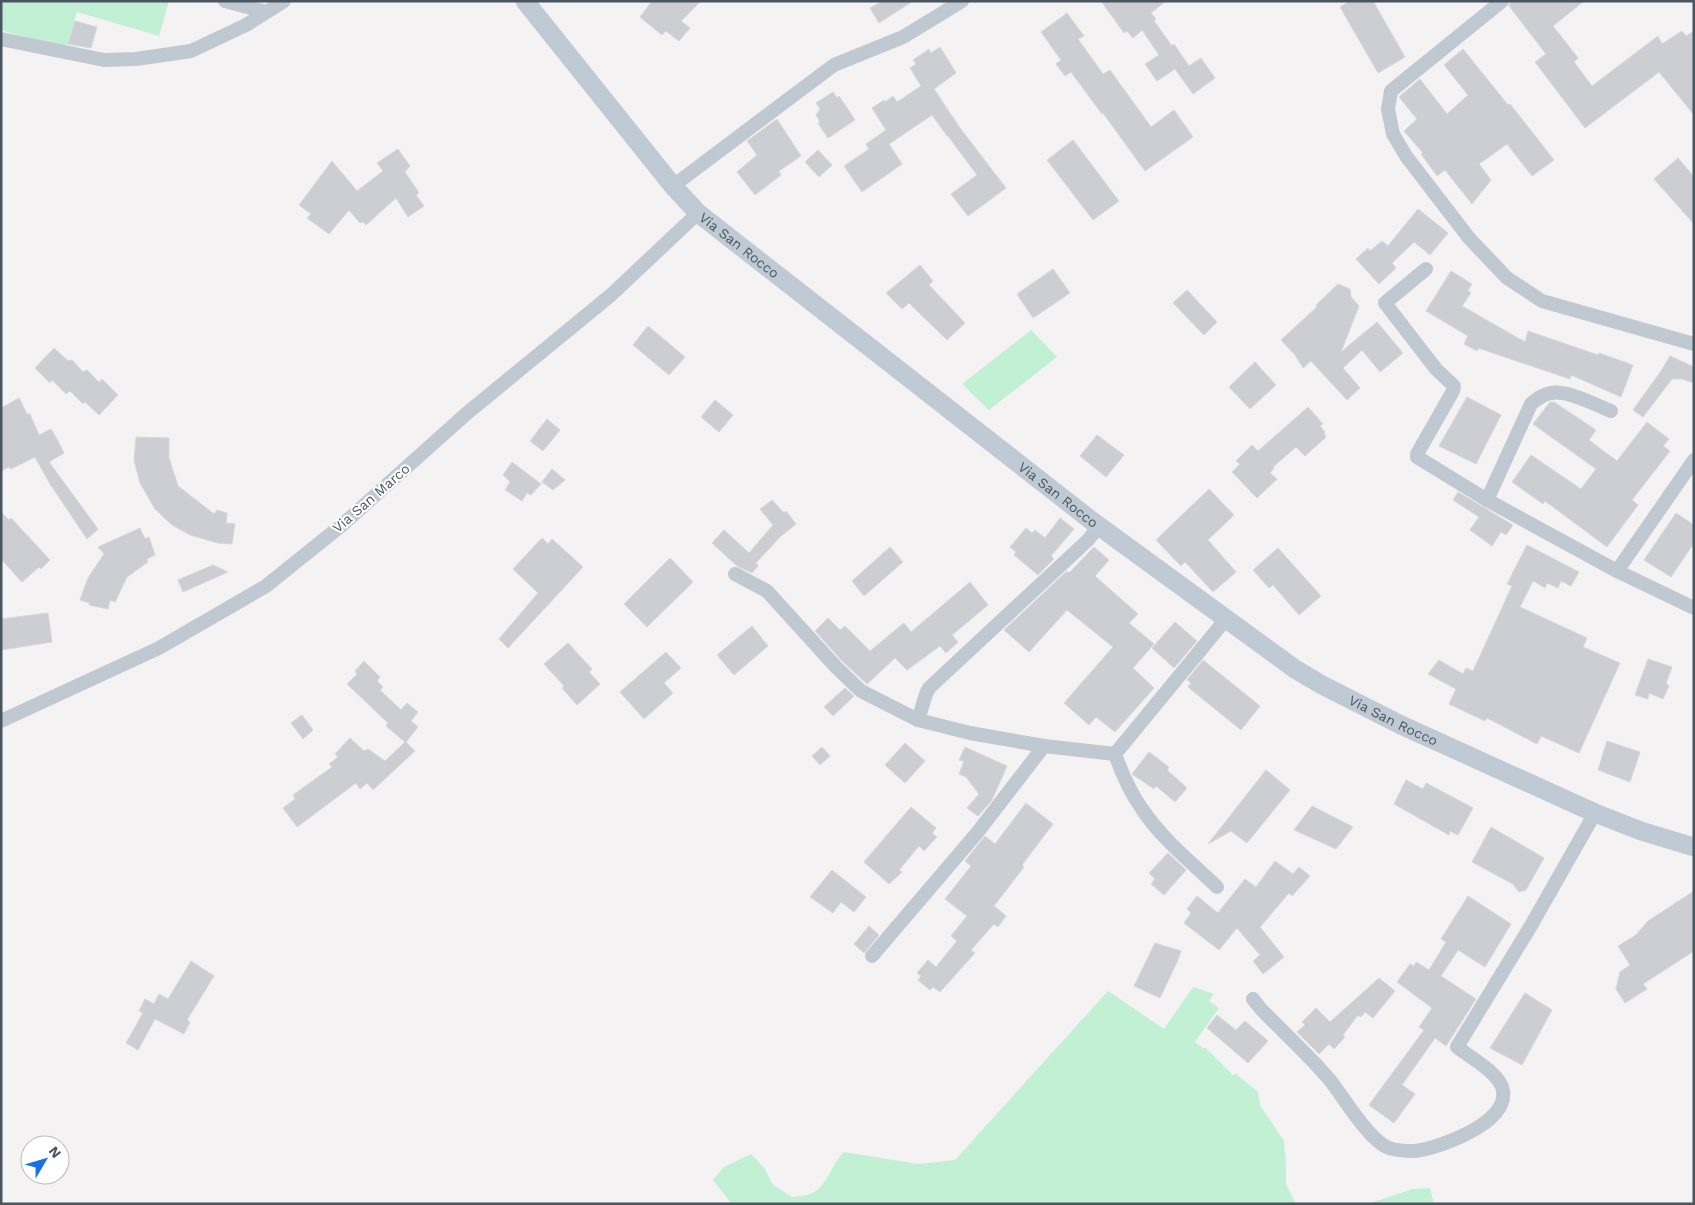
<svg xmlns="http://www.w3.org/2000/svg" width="1695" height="1205" font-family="'Work Sans',sans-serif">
<rect width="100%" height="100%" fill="#f4f2f2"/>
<g fill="#c2f0d4">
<polygon points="1,1 169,1 159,36 77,12 66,49 1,30"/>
<polygon points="1031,330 1057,357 989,410 962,384"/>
<path d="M1193,987L1214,994L1209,1001L1219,1008L1195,1042L1203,1048H1206L1233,1075L1236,1074L1258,1092L1260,1105L1284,1141L1286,1163V1184L1296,1204H732L713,1180L724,1167L751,1154L764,1168L773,1185L792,1197C798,1196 806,1196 812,1193C828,1186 832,1163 844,1152L918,1164L955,1160L1108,991L1164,1029Z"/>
<polygon points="1430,1188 1434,1204 1367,1204 1413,1189"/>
</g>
<g fill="#ccced4" stroke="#d6d8dd">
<polygon points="652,1 701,1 681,21 690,28 679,41 666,31 662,35 640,17"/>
<polygon points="883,1 913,1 879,23 870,8"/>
<polygon points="1101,1 1166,1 1151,13 1156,19 1154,21 1172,46 1174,44 1189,66 1201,58 1215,78 1193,94 1175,69 1157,81 1145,64 1159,55 1142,30 1133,38 1127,31 1124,33"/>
<polygon points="1350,1 1373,1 1405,57 1378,73 1340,7"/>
<polygon points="1511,1 1584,1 1553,26 1578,58 1574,62 1592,86 1658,36 1662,44 1682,31 1686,36 1694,31 1694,115 1659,72 1585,128 1535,62 1546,54 1509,6"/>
<polygon points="1067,13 1084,36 1078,39 1103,74 1110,70 1151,127 1174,110 1193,137 1145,171 1103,113 1102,114 1071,72 1065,76 1056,64 1061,60 1041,32"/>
<polygon points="75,21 97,27 91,48 68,44"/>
<polygon points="940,47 956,73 934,89 960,128 1006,188 968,216 951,194 977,175 948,136 947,136 932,115 889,144 902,164 862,192 844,166 869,149 866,144 886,130 872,108 884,100 885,102 893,96 897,102 921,86 910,68 916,64 913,60 929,49 931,53"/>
<polygon points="1463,49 1508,105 1510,104 1554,160 1532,176 1507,144 1479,164 1491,180 1472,204 1445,170 1437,176 1421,154 1423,153 1404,131 1417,119 1399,97 1420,79 1447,114 1468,95 1444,65"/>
<polygon points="833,92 837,98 839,96 855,120 828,138 818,123 820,122 816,115 820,109 816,103"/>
<polygon points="777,119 801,156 779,171 781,175 755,195 737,172 757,155 747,141"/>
<polygon points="1073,140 1119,201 1093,220 1047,160"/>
<polygon points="398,149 410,166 405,172 419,193 416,195 424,206 408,217 396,198 366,225 363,222 360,223 349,210 329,234 307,218 311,214 299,205 332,161 357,191 383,171 377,163"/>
<polygon points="818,150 832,165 819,177 805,162"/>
<polygon points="1678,158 1694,177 1694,224 1654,179"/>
<polygon points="1418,209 1448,233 1430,255 1414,242 1392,263 1396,268 1379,284 1356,259 1368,248 1370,251 1382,241 1388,246"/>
<polygon points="920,265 933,281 929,285 965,323 947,340 909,303 902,309 886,293"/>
<polygon points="1053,269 1070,293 1033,318 1017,294"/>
<polygon points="1451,271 1472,284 1468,291 1471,293 1462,306 1525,342 1528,331 1598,355 1599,353 1633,365 1621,397 1571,375 1570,379 1478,348 1477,351 1464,344 1468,336 1426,311"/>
<polygon points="1338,284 1350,289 1351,297 1359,306 1341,352 1377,322 1403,353 1380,372 1362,350 1343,368 1360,388 1347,400 1311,361 1303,368 1295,355 1281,340 1317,307 1316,305"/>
<polygon points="1187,290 1217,322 1204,335 1173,303"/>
<polygon points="648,326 685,357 669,375 633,345"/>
<polygon points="54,348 68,361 72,360 83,372 87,370 99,382 102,379 118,395 99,415 85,402 83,404 70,391 66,394 52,380 50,383 35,368"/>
<polygon points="1670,356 1694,367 1694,383 1682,379 1672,379 1643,417 1633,410 1661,371"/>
<polygon points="1255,362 1276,385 1250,409 1229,387"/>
<polygon points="1467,397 1501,415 1476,464 1439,446"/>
<polygon points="19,398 27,414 30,414 39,435 51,429 58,441 64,453 49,462 98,529 87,539 50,484 35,457 11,469 9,467 1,471 1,408"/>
<polygon points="715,400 733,415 719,432 701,417"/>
<polygon points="1550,402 1554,402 1596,430 1589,440 1602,450 1601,452 1602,450 1617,461 1647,422 1669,439 1663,446 1670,451 1632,500 1638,505 1607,547 1545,501 1543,504 1512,482 1531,455 1581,489 1596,469 1533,424"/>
<polygon points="1308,407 1323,424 1320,426 1325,432 1324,434 1326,437 1305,456 1296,447 1273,467 1274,468 1270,473 1277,479 1257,498 1232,472 1240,464 1236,461 1252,445 1258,451"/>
<polygon points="547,419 560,430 543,451 530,441"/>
<polygon points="1097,435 1124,455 1106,477 1080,456"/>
<polygon points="136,437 169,438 169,458 178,486 214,514 217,510 227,513 226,523 235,524 232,544 218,543 190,535 172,525 155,509 140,483 134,460"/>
<polygon points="512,462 541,484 531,495 527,493 522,501 505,490 510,482 503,475"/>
<polygon points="552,469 565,480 553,490 542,482"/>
<polygon points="1209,489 1234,515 1208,540 1236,572 1213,592 1185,562 1181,566 1156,540"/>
<polygon points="1458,492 1513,525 1506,535 1501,532 1492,546 1470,530 1479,517 1453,500"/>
<polygon points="772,500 784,513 786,511 796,524 780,537 756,563 758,566 752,573 737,566 712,543 724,530 749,553 773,525 760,509"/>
<polygon points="1,512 9,520 11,518 50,560 41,569 39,567 22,582 1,559"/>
<polygon points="1676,513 1694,525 1694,543 1671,577 1644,560"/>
<polygon points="1060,518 1074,529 1051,556 1054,559 1038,575 1014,555 1016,552 1010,547 1026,528 1032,533 1035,530 1045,538"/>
<polygon points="140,528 145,539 149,537 155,555 147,559 148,562 127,577 115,602 110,600 108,609 89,605 90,603 80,600 88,578 104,554 98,547"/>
<polygon points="542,538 548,544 552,539 583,567 508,648 499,639 538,593 513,569"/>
<polygon points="1527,545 1579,572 1571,586 1561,581 1558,588 1547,583 1545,588 1533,581 1520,607 1587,638 1583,647 1620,663 1579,753 1541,736 1537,744 1487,718 1485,721 1449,704 1456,689 1428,674 1439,660 1463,674 1466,668 1473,671 1512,586 1507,584"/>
<polygon points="890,547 903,562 864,596 852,581"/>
<polygon points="1094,547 1109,560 1095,576 1138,614 1129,623 1154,644 1133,668 1154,688 1115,732 1096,717 1089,725 1064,703 1113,647 1067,610 1029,652 1004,630 1067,571 1069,573"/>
<polygon points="1278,548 1321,596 1299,615 1273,585 1269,588 1253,570"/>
<polygon points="670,558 693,582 647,627 624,604"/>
<polygon points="213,565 228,572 183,592 178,580"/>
<polygon points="970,582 988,605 952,635 958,642 946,653 940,646 907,670 895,658 867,684 842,661 815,631 828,618 840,630 845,626 870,651 904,623 911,632"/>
<polygon points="48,613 52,642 1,650 1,619"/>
<polygon points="1175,622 1197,641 1174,668 1152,648"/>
<polygon points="752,626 768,646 734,675 717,655"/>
<polygon points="568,643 592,669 589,672 600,684 577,705 562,688 564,686 544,664"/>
<polygon points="666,652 681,668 664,683 673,693 644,719 620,692"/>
<polygon points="1648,659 1672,667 1666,683 1669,686 1663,699 1649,693 1648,699 1635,695"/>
<polygon points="1203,660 1260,706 1241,730 1188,687 1191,683 1187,680"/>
<polygon points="364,661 380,677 377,681 383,687 380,690 401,710 407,703 418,712 411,721 418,727 406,742 415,751 373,790 367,783 360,789 356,783 297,827 283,808 295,799 293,795 332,767 329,764 338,757 335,754 350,738 364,751 368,749 385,761 405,742 386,726 388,723 347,684 357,674 355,671"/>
<polygon points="845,688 854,696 833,716 824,707"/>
<polygon points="302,715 313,730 303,739 291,723"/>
<polygon points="1607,741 1640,752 1630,782 1598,770"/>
<polygon points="905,743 925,761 905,783 885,765"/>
<polygon points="822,747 830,756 820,765 812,756"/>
<polygon points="965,747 1007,766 992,800 978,816 967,808 979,794 966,777 959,774 964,761 959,760"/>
<polygon points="1149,752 1169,767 1167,770 1187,788 1175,802 1156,786 1154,789 1132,774"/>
<polygon points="1266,770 1290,790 1247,843 1231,831 1208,844"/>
<polygon points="1406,780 1423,789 1426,783 1473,808 1458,835 1450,831 1449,835 1394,804"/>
<polygon points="1026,803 1053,824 1022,865 1024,867 994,906 1006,916 998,927 994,924 971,950 975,953 940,992 933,987 930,990 918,980 921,976 917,973 928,960 936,967 957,941 951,936 967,916 945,899 971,866 965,861 985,836 995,844"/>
<polygon points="1312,806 1353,827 1336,849 1294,830"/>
<polygon points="911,807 936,828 932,833 937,837 924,851 919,846 899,870 902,872 889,884 864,862"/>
<polygon points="1491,827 1544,858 1526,890 1519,892 1513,884 1472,862"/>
<polygon points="1168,853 1186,870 1164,895 1151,884 1155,879 1149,873"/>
<polygon points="1275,861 1293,874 1299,867 1310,876 1292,896 1289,893 1260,927 1284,957 1263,974 1253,961 1260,955 1237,928 1219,950 1184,923 1191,913 1187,909 1197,896 1218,913 1245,879 1256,887"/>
<polygon points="832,870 866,897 854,912 841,902 833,913 810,897"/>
<polygon points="1694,891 1694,951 1643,984 1647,989 1625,1003 1616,989 1620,972 1630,965 1618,946 1636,935 1648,921"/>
<polygon points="1468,896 1511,924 1485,967 1458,950 1441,976 1476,999 1446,1046 1435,1038 1402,1085 1415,1094 1394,1123 1369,1105 1424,1030 1419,1027 1432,1008 1397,982 1410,964 1414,966 1416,962 1429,970 1446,942 1441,939"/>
<polygon points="869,926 879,935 864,953 854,944"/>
<polygon points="1155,943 1181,951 1177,962 1160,998 1134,986"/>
<polygon points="191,961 214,976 187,1020 190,1022 184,1034 155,1019 138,1050 126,1043 143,1013 139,1011 145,999 154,1004 159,994 168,999"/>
<polygon points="1379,978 1395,991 1373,1018 1365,1012 1361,1017 1358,1015 1343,1035 1345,1037 1334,1049 1329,1044 1319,1054 1297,1032 1305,1025 1302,1022 1316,1008 1330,1022"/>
<polygon points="1525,993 1552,1010 1522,1065 1490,1048"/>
<polygon points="1217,1015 1236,1030 1245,1021 1268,1041 1248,1063 1207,1028"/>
</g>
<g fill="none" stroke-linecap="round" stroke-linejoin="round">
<g stroke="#c0c9d1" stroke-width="14">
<polyline points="225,1 266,12"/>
<polyline points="1502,1 1391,91 1388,109 1393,134 1406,156 1469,238 1507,278 1542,301 1694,344"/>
<polyline points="1,39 104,60 136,59 191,51 246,25 284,1"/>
<polyline points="673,186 834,65 903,37 962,1"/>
<polyline points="1426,269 1385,303 1436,369 1454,386 1453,391 1417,454 1417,457 1487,500 1617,571 1694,608"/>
<path d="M1487,500L1531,404C1537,399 1543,394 1551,393C1568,390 1596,405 1611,411"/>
<polyline points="1617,571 1694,460"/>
<polyline points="735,574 767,591 836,667 861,691 918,720 970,733 1044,746 1115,754 1226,619"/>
<polyline points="918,720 926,694 929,688 1088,540 1099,526"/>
<polyline points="1,721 159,648 266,586 342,525 466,414 611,295 698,213"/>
<path d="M1115,754C1122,774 1130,792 1142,809C1162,839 1191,862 1217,887"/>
<polyline points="872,956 977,833 1044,746"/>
<path d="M1253,999L1260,1008C1283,1032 1308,1054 1329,1079C1343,1096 1369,1141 1389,1148C1395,1150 1408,1151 1415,1151C1440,1148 1508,1123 1503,1091C1501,1074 1470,1057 1457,1047L1529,929L1595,813"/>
</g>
<path stroke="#c0cad5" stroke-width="19" id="s1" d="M525,1L673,186L698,213L1092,521L1295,669L1322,685L1401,725L1595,813L1641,831L1694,847"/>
</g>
<g text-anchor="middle" stroke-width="4" stroke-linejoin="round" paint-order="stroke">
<g font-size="14" fill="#495560" stroke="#fff">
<text dy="5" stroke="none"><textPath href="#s1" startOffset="326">Via San Rocco</textPath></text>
<text dy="5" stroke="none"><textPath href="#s1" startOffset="731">Via San Rocco</textPath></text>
<text transform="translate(371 498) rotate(-41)" y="5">Via San Marco</text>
<text dy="5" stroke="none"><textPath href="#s1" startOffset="1136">Via San Rocco</textPath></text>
</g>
</g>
<rect width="1695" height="1205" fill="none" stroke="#495560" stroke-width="5"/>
<g transform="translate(45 1160) rotate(52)"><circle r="24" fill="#ffffff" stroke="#b6bbbf"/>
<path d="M0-4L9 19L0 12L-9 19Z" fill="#1a70e5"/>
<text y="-8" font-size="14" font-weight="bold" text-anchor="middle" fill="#495560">N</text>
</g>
</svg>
